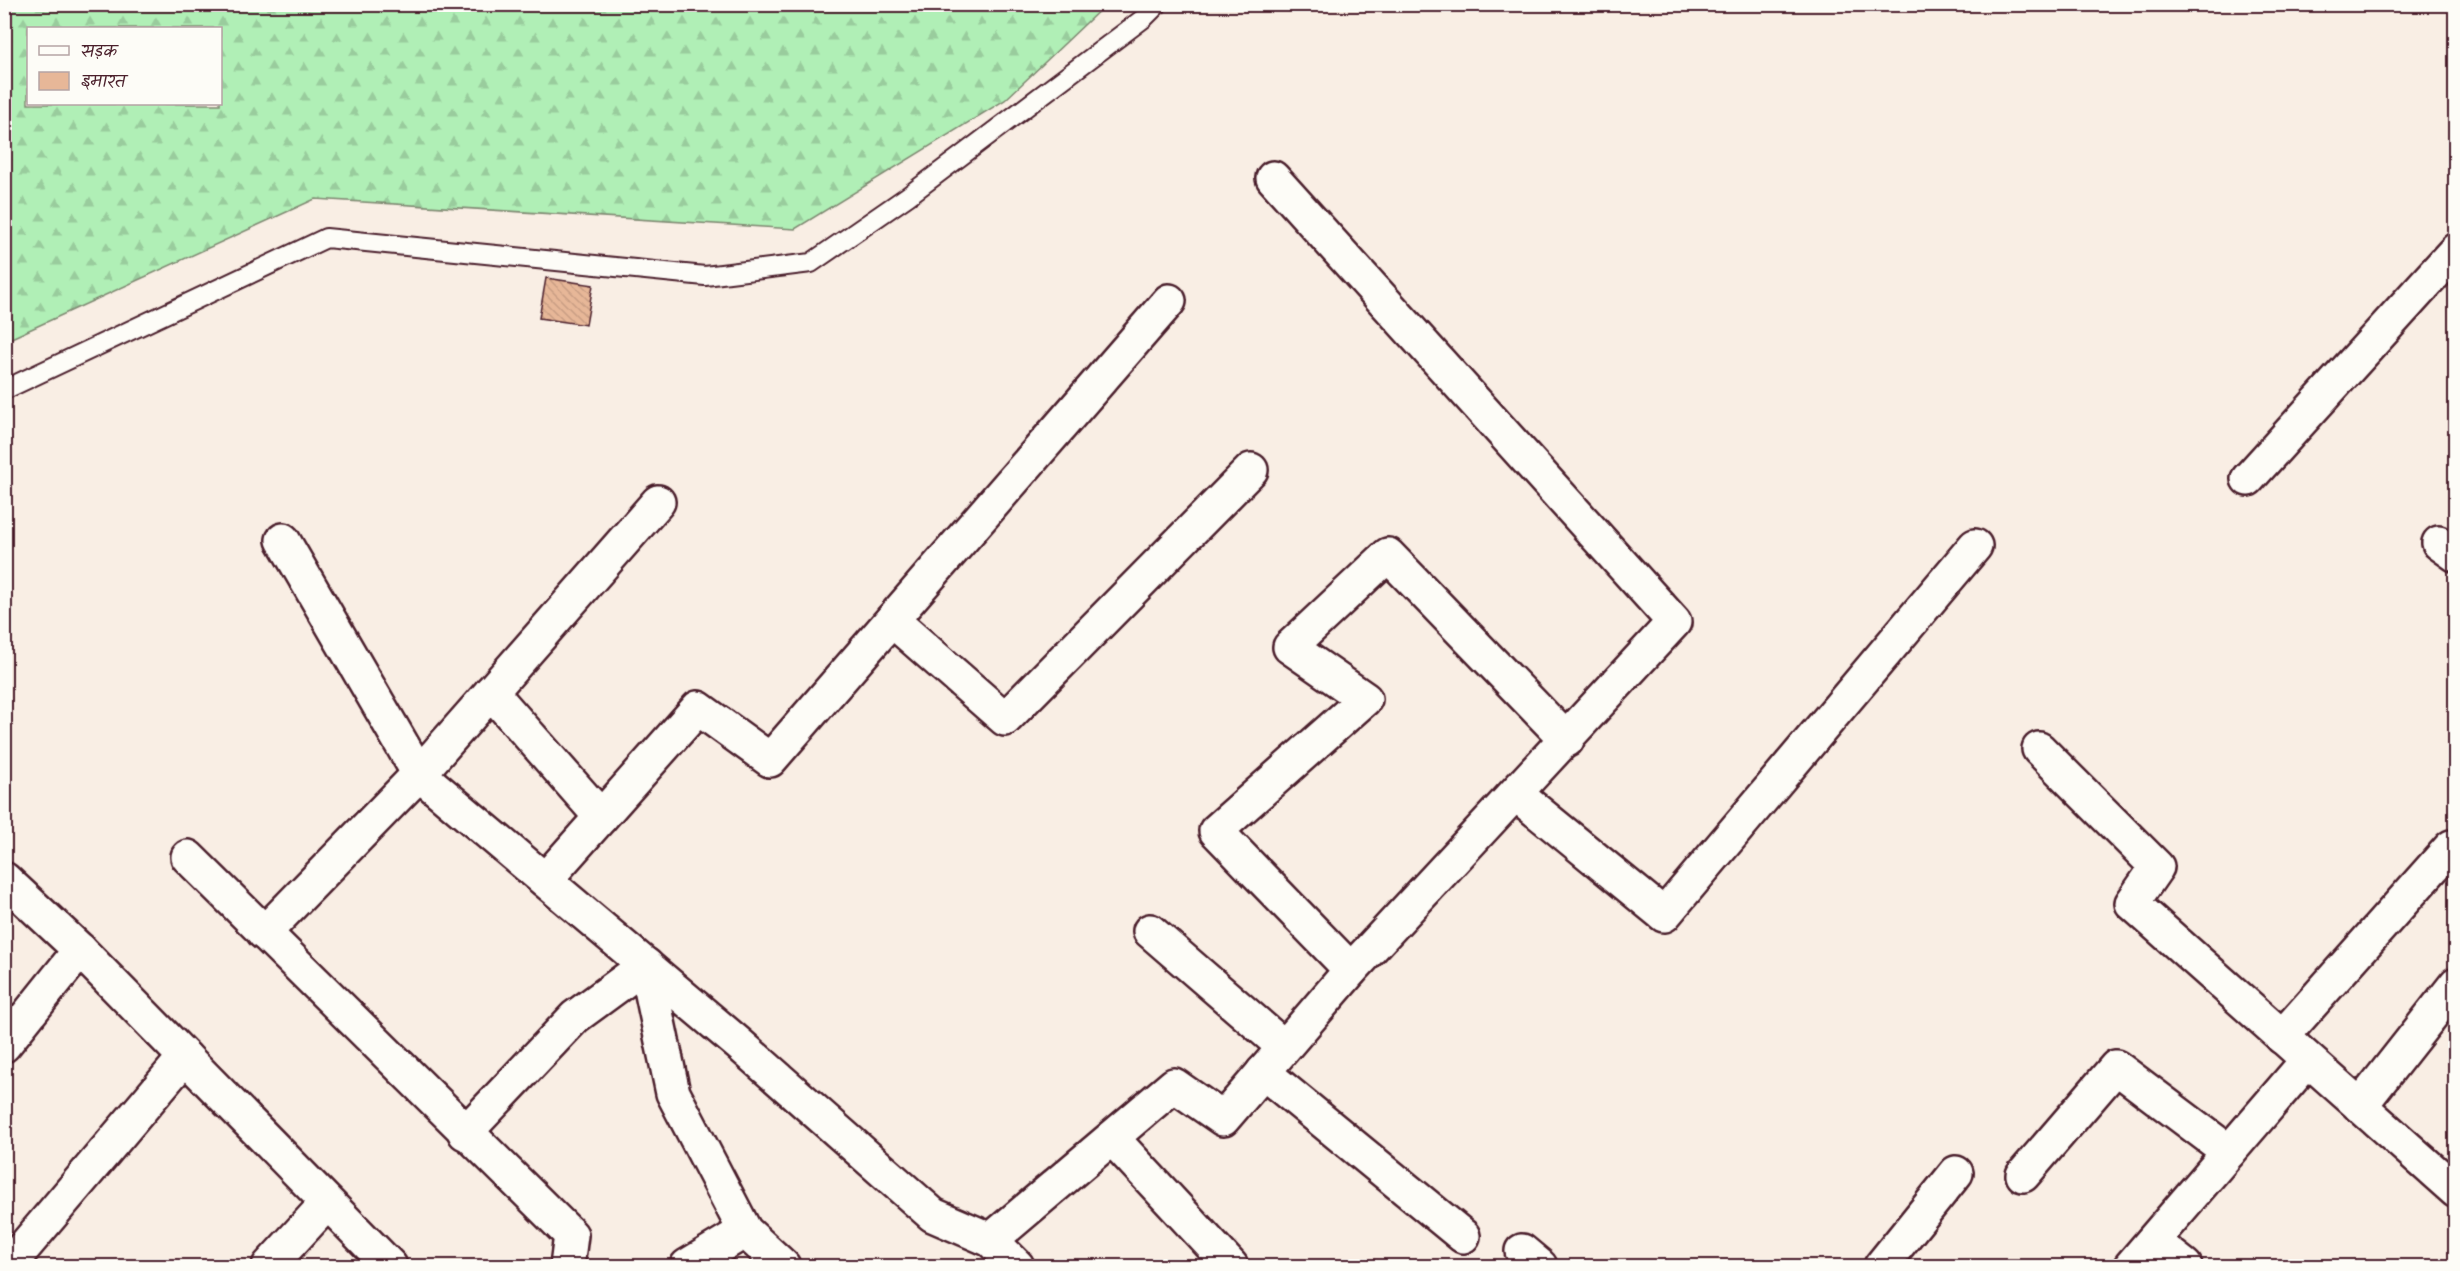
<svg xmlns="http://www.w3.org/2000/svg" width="2460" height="1271" font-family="Kalam,'Playpen Sans Deva',sans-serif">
<defs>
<pattern id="forest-firs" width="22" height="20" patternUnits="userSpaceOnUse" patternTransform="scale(1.5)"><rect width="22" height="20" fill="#b0efb6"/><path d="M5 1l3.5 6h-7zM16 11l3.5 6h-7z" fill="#99cc9d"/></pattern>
<pattern id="building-back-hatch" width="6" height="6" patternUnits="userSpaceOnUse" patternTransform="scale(1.5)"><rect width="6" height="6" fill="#e7b798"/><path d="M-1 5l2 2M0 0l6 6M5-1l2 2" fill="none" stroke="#c89d83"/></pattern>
</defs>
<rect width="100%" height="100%" fill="#f9eee4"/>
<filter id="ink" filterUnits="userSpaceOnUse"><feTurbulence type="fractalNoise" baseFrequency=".0167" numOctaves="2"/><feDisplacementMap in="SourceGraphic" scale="12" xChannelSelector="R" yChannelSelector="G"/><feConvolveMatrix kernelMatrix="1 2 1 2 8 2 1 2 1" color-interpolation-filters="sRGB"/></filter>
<g filter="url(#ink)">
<path fill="url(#forest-firs)" stroke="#7d8770" stroke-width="1.5" fill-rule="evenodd" d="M4,5L5,4L1105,5L1005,100L795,229L315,199L5,341ZM28,28H220V104H28Z"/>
<polygon fill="url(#building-back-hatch)" stroke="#4a1f2b" stroke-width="1.5" points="546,278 593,285 586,325 539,318"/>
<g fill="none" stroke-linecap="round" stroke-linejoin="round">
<defs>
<polyline id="lane" points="4,390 326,238 705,276 811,263 908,196 1144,18 1158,4"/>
<g id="street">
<polyline points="2248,479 2456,250"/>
<polyline points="283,540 419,774 739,1044 933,1215 991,1240 1017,1266"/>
<polyline points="2439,543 2456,555"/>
<polyline points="892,620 1005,719 1251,470"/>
<polyline points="491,692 601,817"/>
<polyline points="2039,749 2157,867 2132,903 2456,1191"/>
<polyline points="1516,794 1664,915 1975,546"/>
<polyline points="188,857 571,1235 567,1266"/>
<polyline points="4,879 80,950 390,1266"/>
<polyline points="545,880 698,708 770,760 1169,301"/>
<polyline points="1150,931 1284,1047"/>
<polyline points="264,933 419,774 658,502"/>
<polyline points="1351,970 1216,831 1365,699 1290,647 1388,555 1567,740"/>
<polyline points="2282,1037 2451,847"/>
<polyline points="4,1045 80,950"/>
<polyline points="1263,1072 1463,1236"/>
<polyline points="2360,1106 2456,984"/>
<polyline points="465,1133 575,1017 646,965 673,1093 745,1231 783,1266"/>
<polyline points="1112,1138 1231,1266"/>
<polyline points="2023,1175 2116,1067 2229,1152"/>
<polyline points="991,1240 1174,1085 1223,1119 1351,970 1674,622 1273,178"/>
<polyline points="2153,1241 2185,1266"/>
<polyline points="1522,1251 1540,1266"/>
<polyline points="8,1266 185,1057"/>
<polyline points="269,1266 327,1203"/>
<polyline points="687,1266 745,1231"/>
<polyline points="1881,1266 1956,1173"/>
<polyline points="2131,1266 2308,1060"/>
</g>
</defs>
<use href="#lane" stroke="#4a1f2b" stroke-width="22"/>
<use href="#street" stroke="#4a1f2b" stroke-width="38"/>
<use href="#lane" stroke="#fdfcf7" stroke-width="18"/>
<use href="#street" stroke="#fdfcf7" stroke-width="33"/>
</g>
</g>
<rect width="2460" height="1271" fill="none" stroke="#fdfcf7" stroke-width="24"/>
<rect x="12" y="12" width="2436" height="1247" fill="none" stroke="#4a1f2b" stroke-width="2" filter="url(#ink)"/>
<rect x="27" y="27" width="195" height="78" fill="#fdfcf7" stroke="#b5a4a5" stroke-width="1.5"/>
<rect x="39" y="46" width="30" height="9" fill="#fdfcf7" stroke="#b5a4a5" stroke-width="1.5"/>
<text x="81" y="57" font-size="18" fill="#4a1f2b">सड़क</text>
<rect x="39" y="72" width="30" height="18" fill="#e7b798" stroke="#b5a4a5" stroke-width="1.5"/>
<text x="81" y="87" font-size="18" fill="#4a1f2b">इमारत</text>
</svg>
